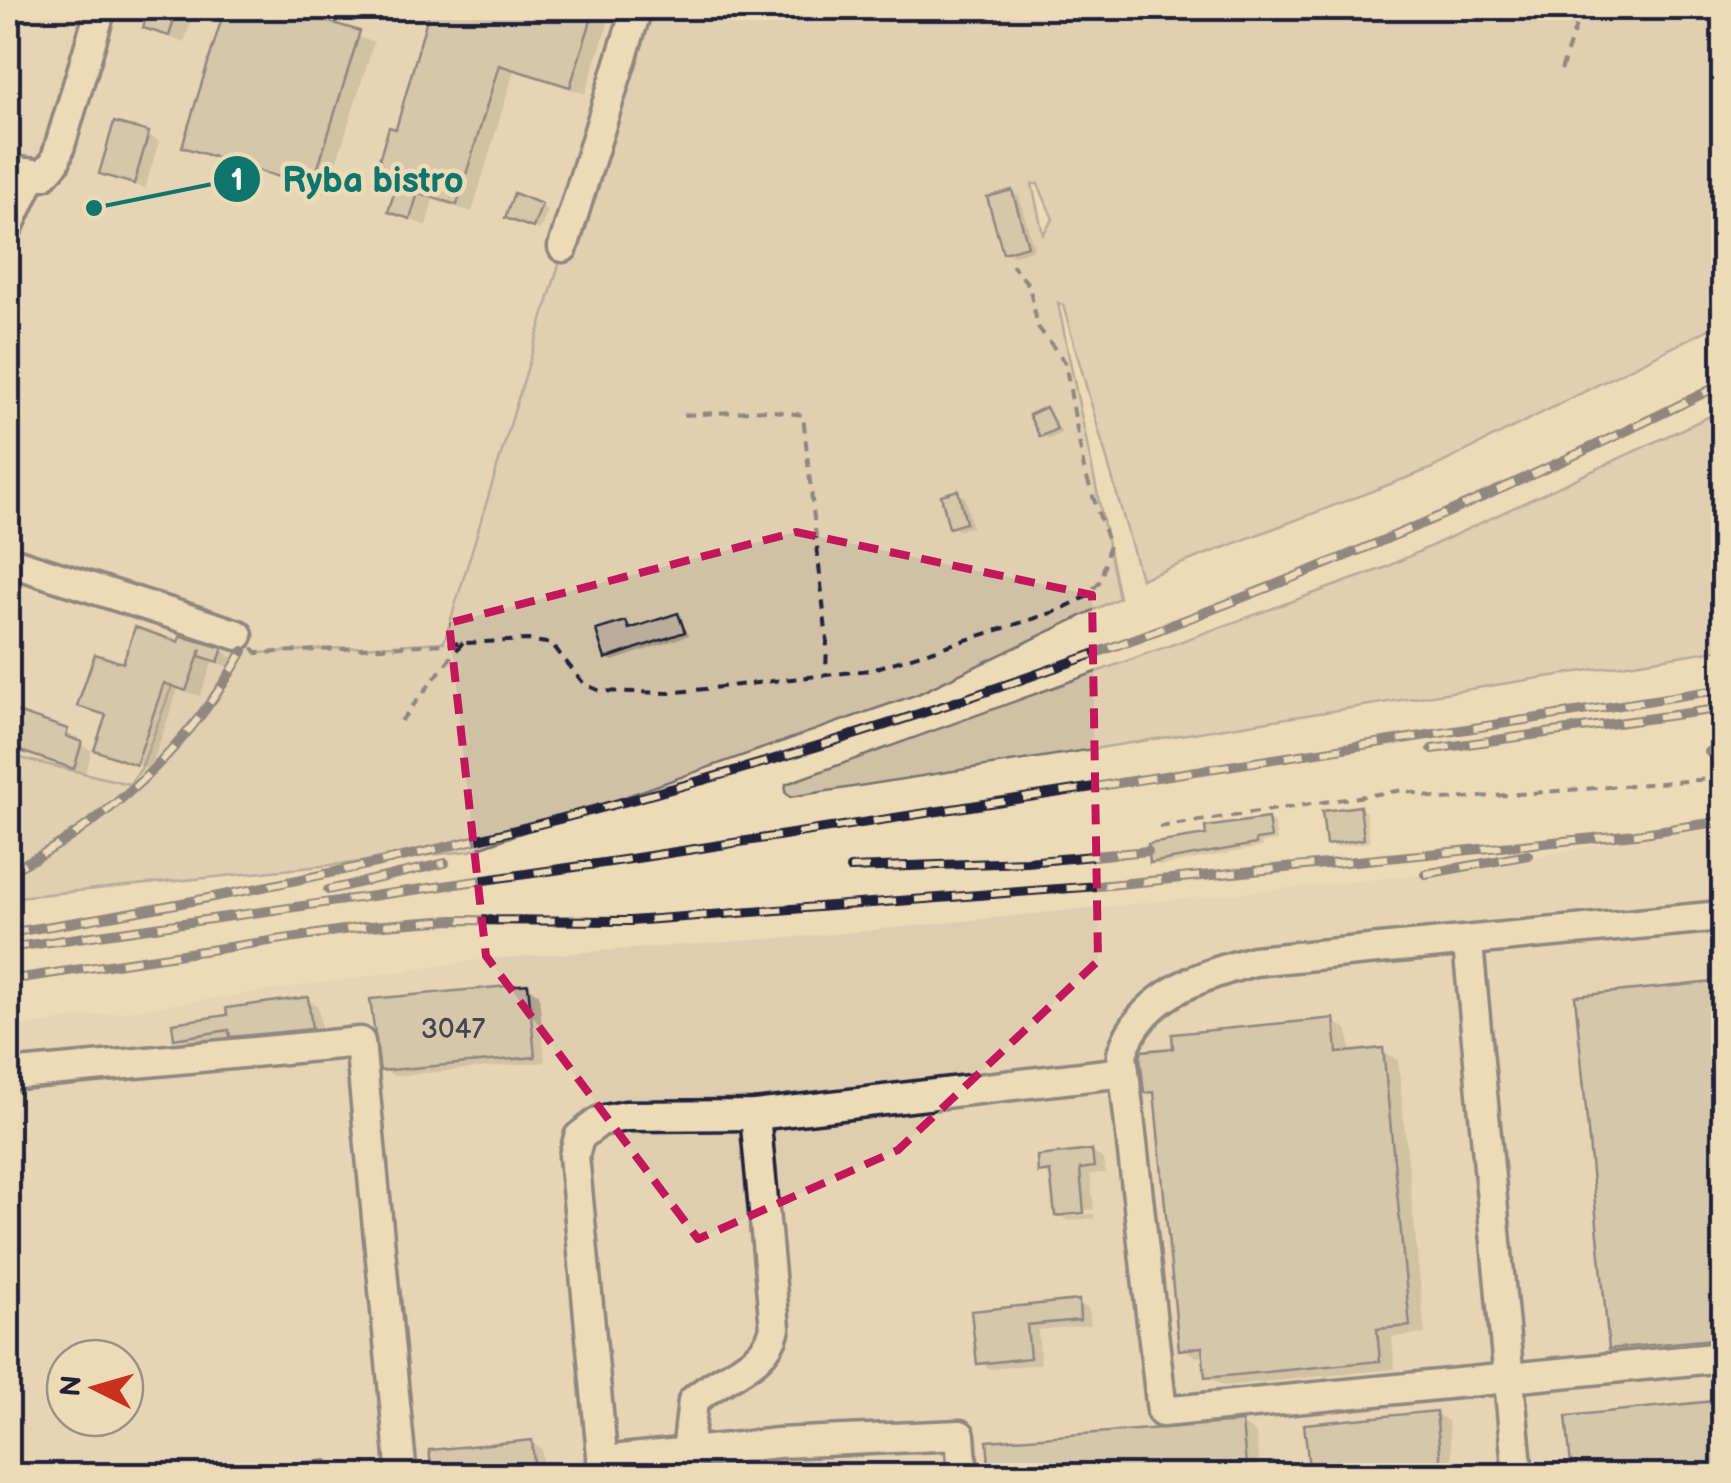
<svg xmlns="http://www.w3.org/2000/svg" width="1731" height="1483" font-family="'Balsamiq Sans',sans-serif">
<rect width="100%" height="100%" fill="#eddbb8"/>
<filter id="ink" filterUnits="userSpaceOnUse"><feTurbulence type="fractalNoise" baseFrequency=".01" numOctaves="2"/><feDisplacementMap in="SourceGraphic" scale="20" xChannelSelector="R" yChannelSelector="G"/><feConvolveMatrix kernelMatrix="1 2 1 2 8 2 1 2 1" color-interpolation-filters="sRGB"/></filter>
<g filter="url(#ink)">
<g fill="#decdaf" fill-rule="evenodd">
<polygon points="8,8 637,8 444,642 257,653 238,635 129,784 8,755"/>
<path d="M1723,821V1475H8V1028L486,959L823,935L1457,871ZM65,1358H125V1418H65Z"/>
</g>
<g fill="#d0c0a6" stroke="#797170" stroke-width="2.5" fill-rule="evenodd">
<path d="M637,8H1723V322L1430,469L1141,579L1063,305L1058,303L1119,598L918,694L470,851L8,898V755L129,784L141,769L196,621L238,635L258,653L444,642ZM1032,184H1038L1053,219L1043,234Z"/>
<polygon points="1723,410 1723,649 790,797 785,792 786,784 1384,568"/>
</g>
<g fill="#0003">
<polygon points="152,8 195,8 184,43 146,27"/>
<polygon points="228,8 275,8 374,42 327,193 185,145"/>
<polygon points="426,8 613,8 585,94 514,71 472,212 433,200 426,226 391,211 397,189 376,178 398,132 432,10"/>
<polygon points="148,135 159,141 145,189 102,173"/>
<polygon points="8,149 27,156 8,171"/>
<polygon points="1012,193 1019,197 1034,249 1013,256 1006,252"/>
<polygon points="541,206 548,210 540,230 515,221"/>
<polygon points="1046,410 1062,433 1049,439 1042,435"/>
<polygon points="958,493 965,497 972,527 958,530 951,526"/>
<polygon points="678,615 689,635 613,661 607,658 626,624 633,630"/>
<polygon points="179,645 222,651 235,659 232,668 213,661 200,696 178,689 150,770 97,749 108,717 80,704 124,666"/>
<polygon points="8,712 79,738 77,743 92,751 85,773 8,747"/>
<polygon points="1359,808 1366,812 1370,842 1336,847 1329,843"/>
<polygon points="1268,820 1275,824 1277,841 1262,843 1262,847 1160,866 1153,862"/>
<polygon points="1724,984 1724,1347 1627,1356 1611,1347"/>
<polygon points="528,987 539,994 545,1062 394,1076 383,1070"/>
<polygon points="307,1000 318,1006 322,1034 243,1041 234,1036 187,1043 176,1037"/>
<polygon points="1333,1021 1348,1030 1351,1054 1382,1051 1398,1060 1425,1334 1392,1337 1395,1369 1223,1386 1208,1377 1206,1356 1197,1357 1182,1348 1157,1097 1146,1091"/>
<polygon points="1092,1152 1103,1159 1105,1173 1090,1174 1094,1209 1065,1212 1065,1217 1094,1214 1094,1218 1069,1221 1057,1214 1053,1178 1041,1171"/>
<polygon points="1078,1303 1089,1309 1091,1325 1038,1330 1041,1364 990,1369 979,1362 974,1313"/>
<polygon points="8,1391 16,1476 8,1476"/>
<polygon points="1435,1413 1448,1421 1453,1467 1462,1466 1476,1476 1312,1476"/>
<polygon points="1241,1424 1256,1433 1260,1476 993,1476"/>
<polygon points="532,1443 542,1449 543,1468 517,1471 518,1476 434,1472"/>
<polygon points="327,1462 343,1476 189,1476"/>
</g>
<g fill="#baad99" stroke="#22223b" stroke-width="2.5">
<polygon points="149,8 178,8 169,36 143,28"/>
<polygon points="225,8 284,8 360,31 312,187 182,147"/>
<polygon points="430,8 595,8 570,87 499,65 457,205 418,193 410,219 388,212 396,187 373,180 389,127 396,129"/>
<polygon points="114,122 149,132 134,184 99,174"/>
<polygon points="1012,190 1028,246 1003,253 987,197"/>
<polygon points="514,193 542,204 533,228 505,218"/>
<polygon points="1046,407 1057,429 1040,437 1029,415"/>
<polygon points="958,490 966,523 949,528 941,495"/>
<polygon points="678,613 685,632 605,659 596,630 626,621 629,629"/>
<polygon points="135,627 178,642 180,636 223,648 218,662 199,656 201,649 186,691 164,683 136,765 94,750 106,715 77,706 95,654 123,663"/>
<polygon points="8,709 68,729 66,736 82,742 74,769 8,747"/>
<polygon points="1360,806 1364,839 1326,845 1322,811"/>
<polygon points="1268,818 1271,838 1256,840 1256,844 1150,863 1148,844 1206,835 1205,827"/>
<polygon points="1724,981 1724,1338 1609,1349 1575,996"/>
<polygon points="528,984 535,1057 380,1071 370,999"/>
<polygon points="308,997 312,1029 230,1037 229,1030 174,1039 172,1023 227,1015 226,1008"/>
<polygon points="1334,1018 1337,1053 1383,1048 1410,1326 1377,1329 1380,1361 1205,1378 1202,1347 1179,1350 1154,1092 1144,1093 1140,1057 1142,1051 1173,1048 1172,1034"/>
<polygon points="1092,1150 1094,1167 1080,1169 1084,1213 1055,1216 1050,1171 1038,1173 1037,1156"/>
<polygon points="1079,1300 1080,1320 1027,1325 1030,1358 977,1364 971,1311"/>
<polygon points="1724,1400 1724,1476 1572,1476 1566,1416"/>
<polygon points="1436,1411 1442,1476 1310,1476 1304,1424"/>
<polygon points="1242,1422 1247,1476 990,1476 987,1441"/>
<polygon points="532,1440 534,1464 508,1466 509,1476 432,1474 429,1450"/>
<polygon points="327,1460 329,1476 277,1476 276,1465"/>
</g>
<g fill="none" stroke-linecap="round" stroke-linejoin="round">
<defs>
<g id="minor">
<polyline points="17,172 43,175 55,162 101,8"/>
<polyline points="8,227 31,177"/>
<polyline points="563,247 637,8"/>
<polyline points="8,561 238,635"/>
<path d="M1721,916L1254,961C1199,976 1140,995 1122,1054L1162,1412L1724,1357"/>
<polyline points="1468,944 1518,1476"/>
<polyline points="8,1075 360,1042 402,1476"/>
<path d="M687,1452L693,1401C721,1375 766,1367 775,1328L755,1115"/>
<polyline points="602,1461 778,1443 960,1435 963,1476"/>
<polyline points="604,1476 574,1156 579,1137 600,1121 626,1116 755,1115 1124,1072"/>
</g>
</defs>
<use href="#minor" stroke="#22223b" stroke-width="35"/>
<g stroke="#22223b" stroke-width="4" stroke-dasharray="10 8" stroke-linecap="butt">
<polyline points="1561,70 1582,8"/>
<polyline points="684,415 766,410 803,415 827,641 826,673"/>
<polyline points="253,648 257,653 528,640 552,644 584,684 600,691 669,693 870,670 1055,612 1086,597 1101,580 1109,545 1084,469 1065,362 1038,327 1029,285 1012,265"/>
<polyline points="401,721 463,642"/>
<polyline points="1159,827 1404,790 1442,800 1724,778"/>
</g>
<use href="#minor" stroke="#eddbb8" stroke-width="28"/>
<defs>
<g id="rail">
<polyline points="1432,749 1724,708"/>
<polyline points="1709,752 1724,749"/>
<polyline points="850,868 1027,862 1148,851"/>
<path d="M8,872C107,825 190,746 243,651"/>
<polyline points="1425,874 1528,855"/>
<polyline points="328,890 445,863"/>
<path d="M8,933C605,839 1183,654 1724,383"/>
<polyline points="8,948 624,860 1724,689"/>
<polyline points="8,980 370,926 452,920 630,921 1098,886 1636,834 1724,821"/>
</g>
</defs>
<use href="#rail" stroke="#22223b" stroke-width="10"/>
<use href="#rail" stroke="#eddbb8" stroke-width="6" stroke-dasharray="19" stroke-linecap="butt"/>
</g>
</g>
<path d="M0 0H1731V1483H0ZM796,532L1092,595L1098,961L898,1150L698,1239L486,956L449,623Z" fill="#eddbb8" fill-opacity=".55" fill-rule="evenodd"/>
<path fill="none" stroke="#c2185b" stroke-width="8" stroke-dasharray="20 12" stroke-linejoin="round" d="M796,532L1092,595L1098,961L898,1150L698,1239L486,956L449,623Z"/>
<g text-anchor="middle" stroke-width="9" stroke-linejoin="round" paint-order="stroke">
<g font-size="28" fill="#484552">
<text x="453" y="1038">3047</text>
</g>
</g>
<path fill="none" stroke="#0f766e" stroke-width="4" d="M94 208L237 179"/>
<g fill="#0f766e" stroke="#eddbb8" stroke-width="4">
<circle cx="94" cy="208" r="10"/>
<circle cx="237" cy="179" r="25"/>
</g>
<g font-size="30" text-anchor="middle" font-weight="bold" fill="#fff">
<text x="237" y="190">1</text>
</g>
<g font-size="35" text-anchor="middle" font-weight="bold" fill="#0f766e" stroke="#eddbb8" stroke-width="9" stroke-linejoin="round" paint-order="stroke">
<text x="373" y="192">Ryba bistro</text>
</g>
<rect width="1731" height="1483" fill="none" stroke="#eddbb8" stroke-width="40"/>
<rect x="20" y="20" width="1691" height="1443" fill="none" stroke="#22223b" stroke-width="4" filter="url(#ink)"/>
<g transform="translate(95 1388) rotate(275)"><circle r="48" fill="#eddbb8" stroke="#9c9186" stroke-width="2.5"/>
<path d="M0-8L18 38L0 25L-18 38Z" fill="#c8321e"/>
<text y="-15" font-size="28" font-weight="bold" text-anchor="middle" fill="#22223b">N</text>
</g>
</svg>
